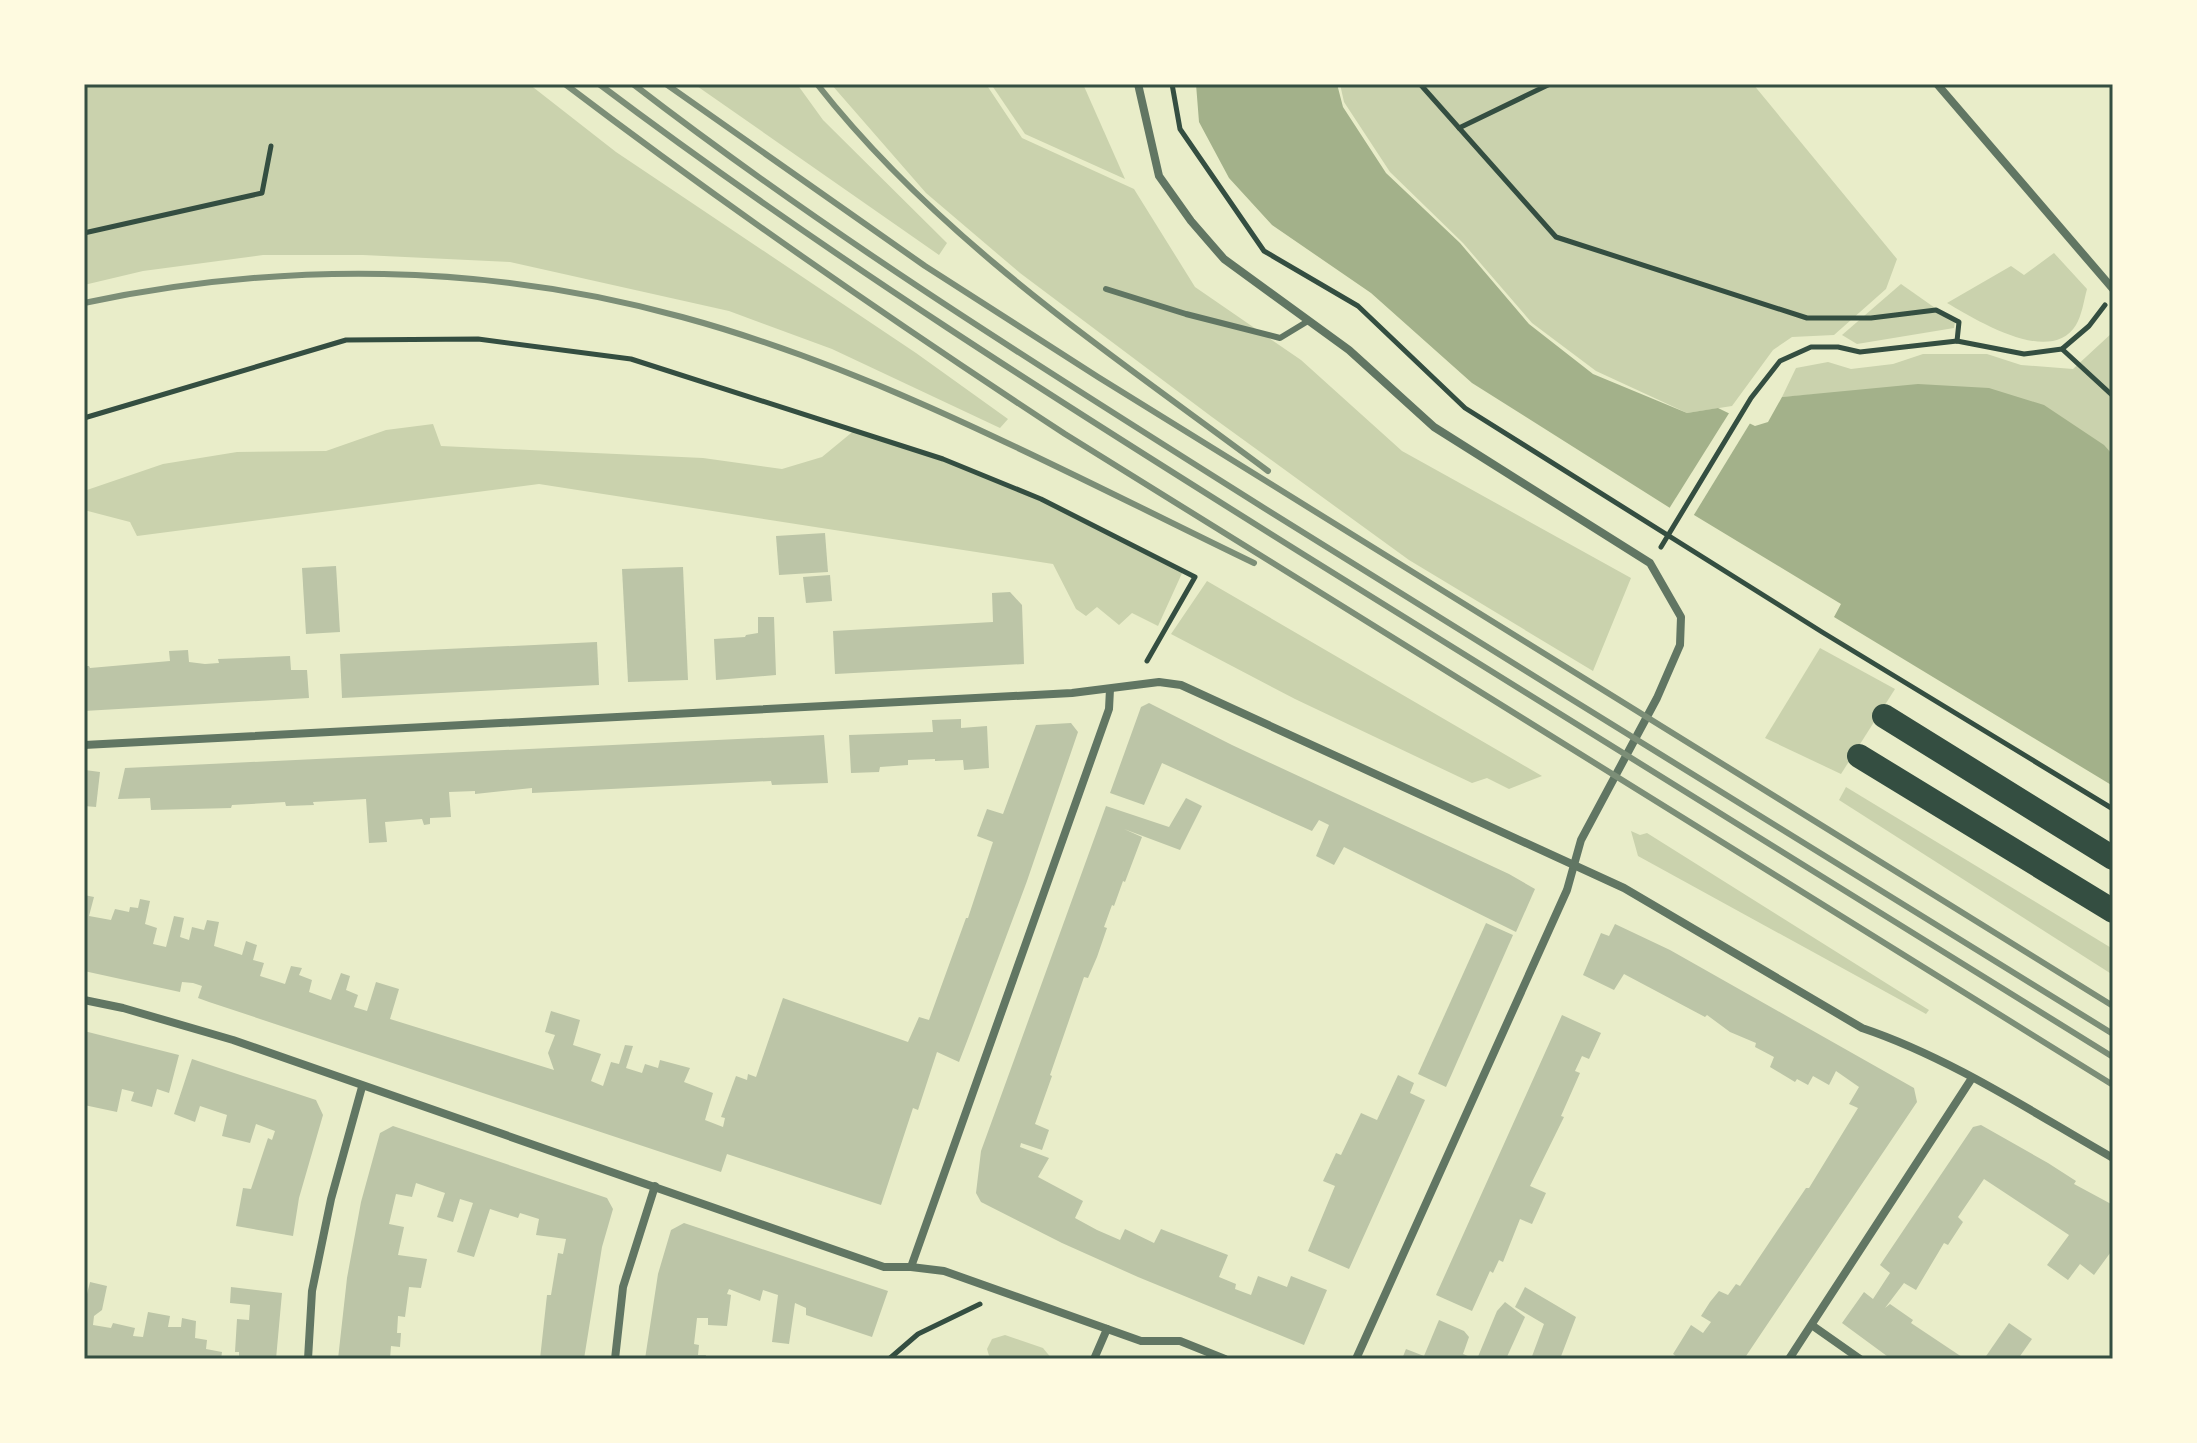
<svg xmlns="http://www.w3.org/2000/svg" width="2197" height="1443" font-family="Figtree,sans-serif">
<rect width="100%" height="100%" fill="#e9edc9"/>
<g fill="#cad2ad">
<polygon points="84,84 529,84 616,152 916,353 1008,419 1000,428 832,349 729,311 510,262 363,255 263,255 143,271 84,285"/>
<polygon points="694,84 797,84 823,120 947,243 939,255"/>
<polygon points="831,84 986,84 1022,138 1134,189 1195,287 1301,360 1402,451 1631,578 1593,671 1409,560 1212,417 1020,273 926,193"/>
<polygon points="991,84 1083,84 1125,179 1025,134"/>
<polygon points="1340,84 1753,84 1897,259 1886,289 1834,335 1792,337 1773,350 1732,406 1687,413 1596,371 1532,323 1463,243 1390,172 1344,102"/>
<path d="M2054,253L2087,289C2084,300 2082,315 2076,325C2050,367 1975,319 1947,303L2011,266L2024,275Z"/>
<polygon points="1901,284 1955,322 1954,328 1857,344 1842,335"/>
<polygon points="2113,332 2113,455 2103,445 1871,390 1782,397 1796,368 1828,362 1851,369 1893,364 1923,354 1987,354 2021,365 2073,369"/>
<polygon points="433,424 441,446 703,458 782,469 822,457 856,429 943,459 1041,499 1183,571 1158,626 1132,613 1119,625 1097,607 1086,616 1076,609 1053,564 539,484 137,536 130,522 84,510 84,491 163,464 237,452 326,451 386,430"/>
<polygon points="1207,581 1542,776 1509,789 1487,778 1472,783 1295,699 1171,634"/>
<polygon points="1820,648 1895,689 1841,774 1765,738"/>
<polygon points="1846,787 2113,949 2113,975 1839,800"/>
<polygon points="1631,831 1640,835 1647,833 1929,1010 1926,1014 1638,856"/>
<polygon points="1005,1335 1043,1348 1052,1359 990,1359 987,1349 992,1339"/>
</g>
<polygon fill="#a3b18a" points="1196,84 1337,84 1343,107 1386,173 1460,243 1529,324 1593,374 1687,413 1718,408 1755,426 1768,422 1782,397 1918,384 1989,388 2044,405 2104,445 2113,455 2113,786 1834,617 1841,604 1694,515 1670,508 1472,383 1371,293 1272,225 1229,178 1199,122"/>
<polygon fill="#e9edc9" points="1731,410 1752,420 1692,518 1667,512"/>
<g fill="#bcc5a7">
<polygon points="825,533 828,572 779,575 776,536"/>
<polygon points="336,566 340,632 306,634 302,568"/>
<polygon points="683,567 688,680 628,682 622,569"/>
<polygon points="830,575 832,601 806,603 803,577"/>
<polygon points="1010,592 1022,605 1024,664 835,674 833,631 993,622 992,593"/>
<polygon points="758,617 774,617 776,675 716,680 714,639 745,637 746,635 758,633"/>
<polygon points="597,642 599,685 342,698 340,654"/>
<polygon points="188,650 189,662 205,664 219,663 218,659 290,656 291,670 307,670 309,698 84,711 84,666 89,666 90,668 170,661 169,651"/>
<polygon points="1149,703 1232,745 1509,874 1535,889 1516,932 1344,847 1334,865 1316,856 1329,825 1319,820 1312,831 1162,763 1144,805 1110,793 1141,707"/>
<polygon points="961,719 961,728 987,726 989,768 964,770 963,760 935,761 935,759 908,760 908,765 880,767 879,772 851,773 849,735 933,732 932,720"/>
<polygon points="1071,723 1078,732 1027,881 969,1036 959,1062 937,1052 918,1110 913,1108 881,1205 727,1154 721,1172 209,1002 198,998 202,986 193,983 182,982 180,992 84,971 84,895 94,897 89,916 111,920 115,909 129,912 130,907 138,908 140,899 150,901 145,924 157,928 153,944 166,947 174,916 184,918 180,937 189,940 192,927 204,930 207,920 219,922 214,946 242,955 246,941 257,945 253,960 264,963 260,976 285,984 291,966 302,968 299,975 312,980 309,992 331,1000 341,973 350,976 346,990 358,995 354,1007 367,1011 376,982 399,989 390,1019 554,1070 548,1053 555,1035 545,1032 551,1011 580,1020 573,1045 601,1054 591,1081 603,1086 611,1062 619,1064 625,1045 633,1046 626,1068 642,1073 645,1064 658,1068 660,1060 690,1068 684,1082 713,1093 705,1120 723,1127 725,1118 721,1117 736,1076 747,1080 748,1074 756,1077 783,998 908,1042 919,1017 929,1020 966,918 968,918 993,842 977,836 987,809 1003,814 1036,725"/>
<polygon points="824,735 828,783 772,785 771,781 532,793 532,788 475,794 475,791 449,792 451,817 430,818 430,824 424,825 422,819 385,822 387,842 369,843 366,799 313,802 314,805 286,806 285,802 232,805 231,808 151,810 150,798 118,799 125,768"/>
<polygon points="85,770 100,772 96,807 84,806"/>
<polygon points="1186,798 1202,806 1180,850 1124,829 1142,837 1125,882 1123,881 1114,906 1112,905 1104,927 1107,928 1097,957 1088,978 1084,977 1050,1075 1052,1076 1035,1124 1049,1130 1042,1150 1021,1143 1020,1147 1049,1158 1038,1177 1083,1201 1075,1218 1097,1230 1120,1240 1125,1229 1154,1243 1161,1229 1228,1255 1219,1277 1236,1284 1235,1289 1251,1295 1258,1276 1287,1287 1291,1276 1327,1290 1304,1345 1138,1277 1062,1243 981,1202 976,1193 981,1151 1106,806 1169,827"/>
<polygon points="1486,923 1513,935 1446,1087 1418,1074"/>
<polygon points="1615,924 1670,950 1914,1088 1917,1102 1744,1359 1680,1359 1673,1354 1691,1325 1703,1333 1711,1322 1701,1316 1710,1302 1719,1291 1728,1295 1736,1284 1740,1286 1806,1188 1809,1188 1858,1108 1849,1104 1859,1087 1836,1071 1829,1085 1813,1076 1808,1085 1797,1079 1795,1082 1770,1067 1774,1057 1755,1047 1756,1043 1730,1032 1707,1015 1705,1017 1624,974 1614,990 1583,975 1601,933 1609,936"/>
<polygon points="1562,1015 1601,1033 1589,1059 1582,1056 1575,1071 1580,1073 1561,1116 1564,1117 1530,1186 1546,1193 1532,1224 1520,1219 1503,1262 1499,1260 1493,1273 1490,1271 1472,1311 1436,1295"/>
<polygon points="84,1031 179,1055 169,1093 157,1089 152,1107 131,1101 134,1092 122,1089 117,1112 84,1105"/>
<polygon points="192,1059 316,1100 323,1115 299,1198 293,1236 236,1226 243,1188 251,1189 268,1138 272,1140 275,1131 256,1124 250,1143 222,1136 227,1115 200,1106 195,1122 174,1114"/>
<polygon points="1398,1075 1414,1083 1410,1093 1425,1100 1349,1269 1308,1251 1335,1186 1323,1181 1336,1153 1341,1155 1361,1113 1377,1120"/>
<polygon points="1981,1125 2048,1163 2076,1181 2074,1184 2113,1205 2113,1249 2094,1275 2080,1264 2068,1280 2047,1265 2069,1235 1984,1179 1958,1217 1963,1222 1948,1245 1944,1243 1916,1290 1904,1283 1885,1308 1890,1304 1913,1320 1911,1323 1965,1359 1891,1359 1842,1323 1864,1292 1873,1299 1890,1273 1880,1265 1973,1127"/>
<polygon points="393,1126 607,1198 613,1209 602,1247 584,1359 540,1359 547,1295 551,1295 558,1253 563,1254 566,1239 536,1235 539,1219 520,1213 518,1218 490,1209 474,1257 457,1252 473,1203 460,1199 453,1222 437,1217 445,1193 416,1183 412,1197 396,1194 389,1224 404,1227 398,1255 427,1259 421,1288 409,1287 405,1317 398,1316 397,1333 401,1333 400,1347 391,1346 390,1359 338,1359 347,1278 361,1202 380,1133"/>
<polygon points="684,1223 888,1291 872,1337 806,1315 806,1308 795,1303 789,1344 772,1342 778,1295 763,1290 760,1301 729,1289 727,1294 731,1295 727,1326 708,1325 708,1318 697,1318 694,1344 699,1345 698,1355 706,1355 705,1359 645,1359 658,1274 671,1230"/>
<polygon points="90,1282 107,1286 102,1310 94,1316 93,1325 111,1328 113,1323 135,1328 133,1336 143,1337 148,1312 170,1316 168,1327 181,1327 182,1318 196,1321 195,1338 207,1340 206,1349 222,1352 221,1359 84,1359 84,1306"/>
<polygon points="231,1287 282,1293 276,1359 239,1359 239,1352 235,1352 237,1319 249,1320 250,1305 230,1303"/>
<polygon points="1525,1287 1576,1317 1560,1359 1531,1359 1544,1324 1515,1307"/>
<polygon points="1505,1302 1525,1317 1506,1359 1477,1359 1497,1311"/>
<polygon points="1439,1320 1464,1331 1469,1337 1463,1354 1475,1359 1402,1359 1406,1349 1424,1356"/>
<polygon points="2009,1323 2032,1339 2018,1359 1984,1359"/>
</g>
<g fill="none" stroke-linecap="round" stroke-linejoin="round">
<g stroke="#344e41" stroke-width="5">
<polyline points="1172,84 1180,129 1264,251 1358,306 1465,408 1822,632 2113,809"/>
<polyline points="1420,84 1556,237 1807,318 1871,318 1936,310 1959,322 1957,341"/>
<polyline points="1459,128 1550,84"/>
<polyline points="84,233 262,193 271,146"/>
<polyline points="2062,349 2113,396"/>
<polyline points="84,418 346,340 478,339 631,359 943,459 1041,499 1195,577 1147,661"/>
<polyline points="1661,547 1751,398 1780,361 1811,347 1838,347 1860,352 1957,341 2024,354 2062,349 2089,326 2105,305"/>
<polyline points="889,1359 918,1334 980,1304"/>
</g>
<polyline stroke="#617663" stroke-width="6" points="1106,289 1186,314 1280,338 1308,321"/>
<g stroke="#617663" stroke-width="8">
<polyline points="1138,84 1159,176 1191,221 1224,259 1349,350 1434,427 1650,563 1681,617 1680,645 1657,698 1581,840 1567,890 1356,1359"/>
<polyline points="1937,84 2113,289"/>
<path d="M84,745L1072,693L1159,682L1181,685L1624,888L1862,1028C1951,1058 2032,1112 2113,1158"/>
<polyline points="84,1000 123,1008 233,1040 884,1267 911,1267 944,1271 1141,1341 1180,1341 1225,1359"/>
<polyline points="911,1267 1109,709 1110,689"/>
<polyline points="1813,1326 1860,1359"/>
<polyline points="308,1359 312,1291 331,1199 362,1087"/>
<polyline points="615,1359 623,1287 655,1186"/>
<polyline points="1094,1359 1107,1329"/>
<polyline points="1789,1359 1972,1078"/>
</g>
<g stroke="#344e41" stroke-width="24">
<polyline points="1884,716 2113,858"/>
<polyline points="1859,756 2113,911"/>
</g>
<g stroke="#7c8e77" stroke-width="6">
<path d="M565,84C727,207 894,322 1065,434L2113,1085"/>
<path d="M599,84C826,255 1066,406 1306,556C1575,724 1844,890 2113,1057"/>
<path d="M633,84C834,239 1050,373 1264,508C1546,685 1830,858 2113,1034"/>
<polyline points="666,84 925,266 1098,377 2113,1006"/>
<path d="M817,84C940,241 1110,353 1268,471"/>
<path d="M84,303C282,261 486,263 682,317C881,371 1069,474 1254,563"/>
</g>
</g>
<rect width="2197" height="1443" fill="none" stroke="#fefae0" stroke-width="172"/>
<rect x="86" y="86" width="2025" height="1271" fill="none" stroke="#344e41" stroke-width="3"/>
</svg>
